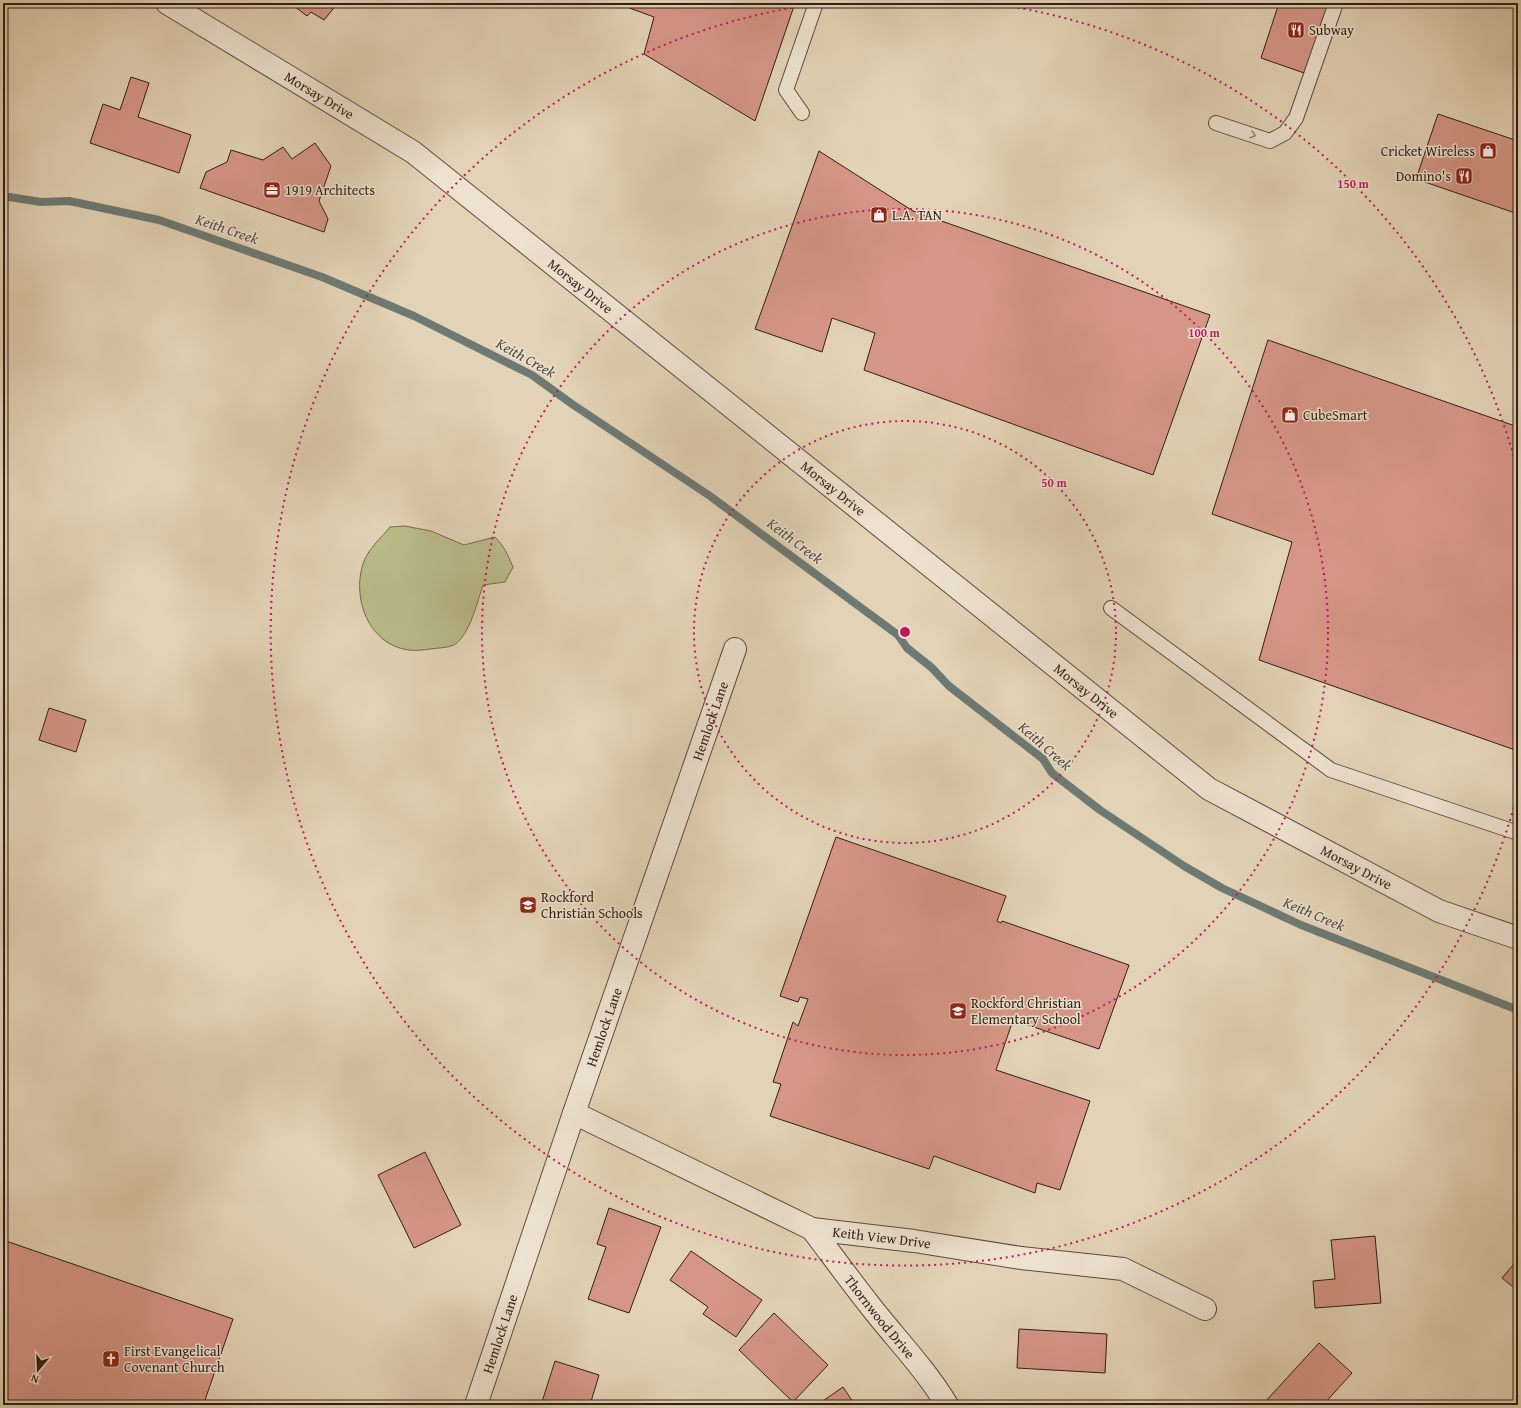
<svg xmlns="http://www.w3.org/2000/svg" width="1521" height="1408" font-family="'Gentium Book Plus',serif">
<rect width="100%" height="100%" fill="#e3d3b6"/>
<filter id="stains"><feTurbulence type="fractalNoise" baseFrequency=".005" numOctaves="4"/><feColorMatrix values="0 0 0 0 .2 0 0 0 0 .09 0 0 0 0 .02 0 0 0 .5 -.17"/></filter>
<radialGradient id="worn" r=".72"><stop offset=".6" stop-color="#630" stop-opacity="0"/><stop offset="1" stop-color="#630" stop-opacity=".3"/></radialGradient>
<path fill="#babb89" stroke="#756c4e" d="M405,526L431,531L464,545L495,537C504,546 508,555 513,567L505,582L483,585C477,602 470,635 454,645C447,648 437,648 430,649C423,650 415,651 408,650C368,644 352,598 363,564C367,550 381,538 390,527Z"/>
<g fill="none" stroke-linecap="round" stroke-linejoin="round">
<polyline stroke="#6d7a74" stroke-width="8" points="3,196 41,202 69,201 159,220 322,277 414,316 532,375 572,404 710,496 898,635 907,648 931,667 949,686 1043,759 1052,773 1100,810 1184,866 1222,888 1301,925 1518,1010"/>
</g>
<g fill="#d69687" stroke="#301e14">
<polygon points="290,3 338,3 324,20 311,12 307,16"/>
<polygon points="616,3 795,3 755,121 644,54 654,17"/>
<polygon points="1279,3 1331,3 1307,74 1261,58"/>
<polygon points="131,77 149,83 138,117 191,135 179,173 90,143 103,104 120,110"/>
<polygon points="1438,114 1518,141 1518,214 1416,179"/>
<polygon points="315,143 331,166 319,201 328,219 324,232 200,188 206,172 227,162 231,150 263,160 283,147 292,159"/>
<polygon points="819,151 913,211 1210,315 1153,475 864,370 875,333 832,318 822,352 755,329"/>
<polygon points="1268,340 1518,427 1518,751 1259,660 1292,542 1212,514"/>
<polygon points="49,708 86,720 76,752 39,740"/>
<polygon points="836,837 1006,896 997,921 1001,923 1002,921 1129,965 1099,1049 1013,1020 996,1070 1090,1101 1060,1190 1037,1183 1035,1193 934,1156 929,1169 770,1116 781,1084 773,1082 793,1022 798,1026 808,999 800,997 798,1002 780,996"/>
<polygon points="425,1152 461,1225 414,1248 378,1175"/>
<polygon points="609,1208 661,1227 629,1313 588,1299 606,1247 597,1244"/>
<polygon points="1375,1236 1381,1303 1315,1308 1313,1281 1335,1279 1331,1240"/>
<polygon points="3,1240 233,1319 205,1400 220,1405 3,1405"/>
<polygon points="691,1251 762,1300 736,1337 703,1314 708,1307 670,1280"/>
<polygon points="1518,1259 1518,1291 1502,1278"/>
<polygon points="774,1313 828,1365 793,1402 739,1350"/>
<polygon points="1019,1329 1107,1334 1105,1373 1017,1368"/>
<polygon points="1319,1343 1352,1373 1323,1405 1266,1405 1264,1403"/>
<polygon points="555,1361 599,1375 590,1405 541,1405"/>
<polygon points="843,1387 855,1405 817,1405"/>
<polygon points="1469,1400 1484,1405 1467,1405"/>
</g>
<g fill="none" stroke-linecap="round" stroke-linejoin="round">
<defs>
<g id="service">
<polyline points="802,113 786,90 816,3"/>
<polyline points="1216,123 1270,141 1285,133 1296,118 1336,3"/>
<polyline points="1111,608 1331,770 1518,833"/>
</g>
<g id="minor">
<path id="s1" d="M574,1113L812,1229L914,1241L1021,1258L1123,1269L1205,1309"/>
<path id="s2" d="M812,1229C831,1254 849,1279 868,1303C894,1337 925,1368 947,1405"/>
<path id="s3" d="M476,1405L574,1113L735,649"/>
</g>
<g id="tertiary">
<path id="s4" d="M167,3L413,152L1209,789L1439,911L1518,938"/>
</g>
</defs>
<use href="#service" stroke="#5d4b3c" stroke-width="16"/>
<use href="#minor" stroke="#5d4b3c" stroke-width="24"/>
<use href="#tertiary" stroke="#5d4b3c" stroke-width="24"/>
<use href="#service" stroke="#ede2d0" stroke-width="14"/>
<use href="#minor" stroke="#ede2d0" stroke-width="22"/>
<use href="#tertiary" stroke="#ede2d0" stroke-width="22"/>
</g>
<defs><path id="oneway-chevron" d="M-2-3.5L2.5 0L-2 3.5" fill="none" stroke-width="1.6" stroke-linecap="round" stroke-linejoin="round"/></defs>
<use stroke="#988a7b" href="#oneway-chevron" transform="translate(1253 135) rotate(19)"/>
<g fill="none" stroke="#c2185b" stroke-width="2" stroke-dasharray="2 4">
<circle cx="905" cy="632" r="211"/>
<circle cx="905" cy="632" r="423"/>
<path d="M1517 796A634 634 0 1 1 822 3M988 3A634 634 0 0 1 1517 468"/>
</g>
<defs>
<symbol id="restaurant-square" viewBox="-11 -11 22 22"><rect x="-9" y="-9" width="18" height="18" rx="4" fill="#8f2418" stroke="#ede2d0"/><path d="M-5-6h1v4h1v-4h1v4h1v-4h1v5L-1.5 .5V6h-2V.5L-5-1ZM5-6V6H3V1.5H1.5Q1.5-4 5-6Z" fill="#fff"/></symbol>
<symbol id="shop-square" viewBox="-11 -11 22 22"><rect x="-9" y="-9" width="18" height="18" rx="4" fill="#8f2418" stroke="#ede2d0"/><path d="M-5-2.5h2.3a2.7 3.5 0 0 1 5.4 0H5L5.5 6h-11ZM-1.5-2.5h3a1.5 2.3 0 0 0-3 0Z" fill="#fff"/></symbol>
<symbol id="office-square" viewBox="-11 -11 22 22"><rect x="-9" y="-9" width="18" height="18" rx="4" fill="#8f2418" stroke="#ede2d0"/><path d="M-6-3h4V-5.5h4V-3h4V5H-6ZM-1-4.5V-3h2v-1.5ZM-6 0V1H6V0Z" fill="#fff"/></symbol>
<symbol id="school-square" viewBox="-11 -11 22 22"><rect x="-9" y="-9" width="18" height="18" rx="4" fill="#8f2418" stroke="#ede2d0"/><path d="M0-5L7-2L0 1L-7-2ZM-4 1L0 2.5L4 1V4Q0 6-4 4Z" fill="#fff"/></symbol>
<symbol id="church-square" viewBox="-11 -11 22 22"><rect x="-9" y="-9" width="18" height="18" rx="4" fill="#8f2418" stroke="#ede2d0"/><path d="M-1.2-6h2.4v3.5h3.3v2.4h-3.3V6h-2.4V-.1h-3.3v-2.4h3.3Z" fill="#fff"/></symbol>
</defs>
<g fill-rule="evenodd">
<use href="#restaurant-square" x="1286" y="20" width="20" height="20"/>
<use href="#shop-square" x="1478" y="141" width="20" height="20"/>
<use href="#restaurant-square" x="1454" y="166" width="20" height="20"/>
<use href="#office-square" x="262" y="180" width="20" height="20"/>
<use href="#shop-square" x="869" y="205" width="20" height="20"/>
<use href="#shop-square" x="1280" y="405" width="20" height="20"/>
<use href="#school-square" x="518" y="895" width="20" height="20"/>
<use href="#school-square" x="948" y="1001" width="20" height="20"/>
<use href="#church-square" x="101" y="1349" width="20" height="20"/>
</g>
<g text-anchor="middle" stroke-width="3" stroke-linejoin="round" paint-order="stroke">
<g font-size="14" fill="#301e14" stroke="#ede2d0" text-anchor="start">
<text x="1309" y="35">Subway</text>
<text x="1475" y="156" text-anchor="end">Cricket Wireless</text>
<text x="1451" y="181" text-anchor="end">Domino's</text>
<text x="285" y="195">1919 Architects</text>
<text x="892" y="220">L.A. TAN</text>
<text x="1303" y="420">CubeSmart</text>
<text x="541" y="902">Rockford<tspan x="541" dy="16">Christian Schools</tspan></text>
<text x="971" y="1008">Rockford Christian<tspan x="971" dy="16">Elementary School</tspan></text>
<text x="124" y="1356">First Evangelical<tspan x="124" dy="16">Covenant Church</tspan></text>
</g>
<g font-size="14" fill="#301e14" stroke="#ede2d0">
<text dy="5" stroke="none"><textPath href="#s4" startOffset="178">Morsay Drive</textPath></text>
<text dy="5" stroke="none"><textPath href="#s4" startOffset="502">Morsay Drive</textPath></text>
<text dy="5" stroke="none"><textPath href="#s4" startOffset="826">Morsay Drive</textPath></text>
<text dy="5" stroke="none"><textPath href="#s4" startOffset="1150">Morsay Drive</textPath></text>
<text dy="5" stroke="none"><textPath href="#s3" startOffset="723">Hemlock Lane</textPath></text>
<text dy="5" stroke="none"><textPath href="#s4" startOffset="1474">Morsay Drive</textPath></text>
<text dy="5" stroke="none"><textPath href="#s3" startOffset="399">Hemlock Lane</textPath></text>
<text dy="5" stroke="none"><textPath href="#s1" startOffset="335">Keith View Drive</textPath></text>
<text dy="5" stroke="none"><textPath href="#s2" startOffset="111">Thornwood Drive</textPath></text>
<text dy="5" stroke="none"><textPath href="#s3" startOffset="75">Hemlock Lane</textPath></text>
</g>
<g font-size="15" font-style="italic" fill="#4f4c44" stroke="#ede2d0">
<text transform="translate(227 229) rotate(19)" y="5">Keith Creek</text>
<text transform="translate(526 358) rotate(29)" y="5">Keith Creek</text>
<text transform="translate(795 541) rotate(37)" y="5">Keith Creek</text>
<text transform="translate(1045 746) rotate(41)" y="5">Keith Creek</text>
<text transform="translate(1314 914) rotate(23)" y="5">Keith Creek</text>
</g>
</g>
<circle cx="905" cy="632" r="6" fill="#c2185b" stroke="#ede2d0" stroke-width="2"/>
<g font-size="12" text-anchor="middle" font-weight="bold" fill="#c2185b" stroke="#ede2d0" stroke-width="3" stroke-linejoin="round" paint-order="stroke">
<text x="1353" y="188">150 m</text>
<text x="1204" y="337">100 m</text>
<text x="1054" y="487">50 m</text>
</g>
<rect width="1521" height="1408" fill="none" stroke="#e3d3b6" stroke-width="16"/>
<rect x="4" y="4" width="1513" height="1400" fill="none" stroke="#301e14" stroke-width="2"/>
<rect x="8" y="8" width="1505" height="1392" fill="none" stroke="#301e14"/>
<g transform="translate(38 1370) rotate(199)" stroke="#ede2d0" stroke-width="3" paint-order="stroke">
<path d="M0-3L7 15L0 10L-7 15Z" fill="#301e14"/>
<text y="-6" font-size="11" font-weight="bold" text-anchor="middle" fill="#301e14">N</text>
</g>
<rect width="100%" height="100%" filter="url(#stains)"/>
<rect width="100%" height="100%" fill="url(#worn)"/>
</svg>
